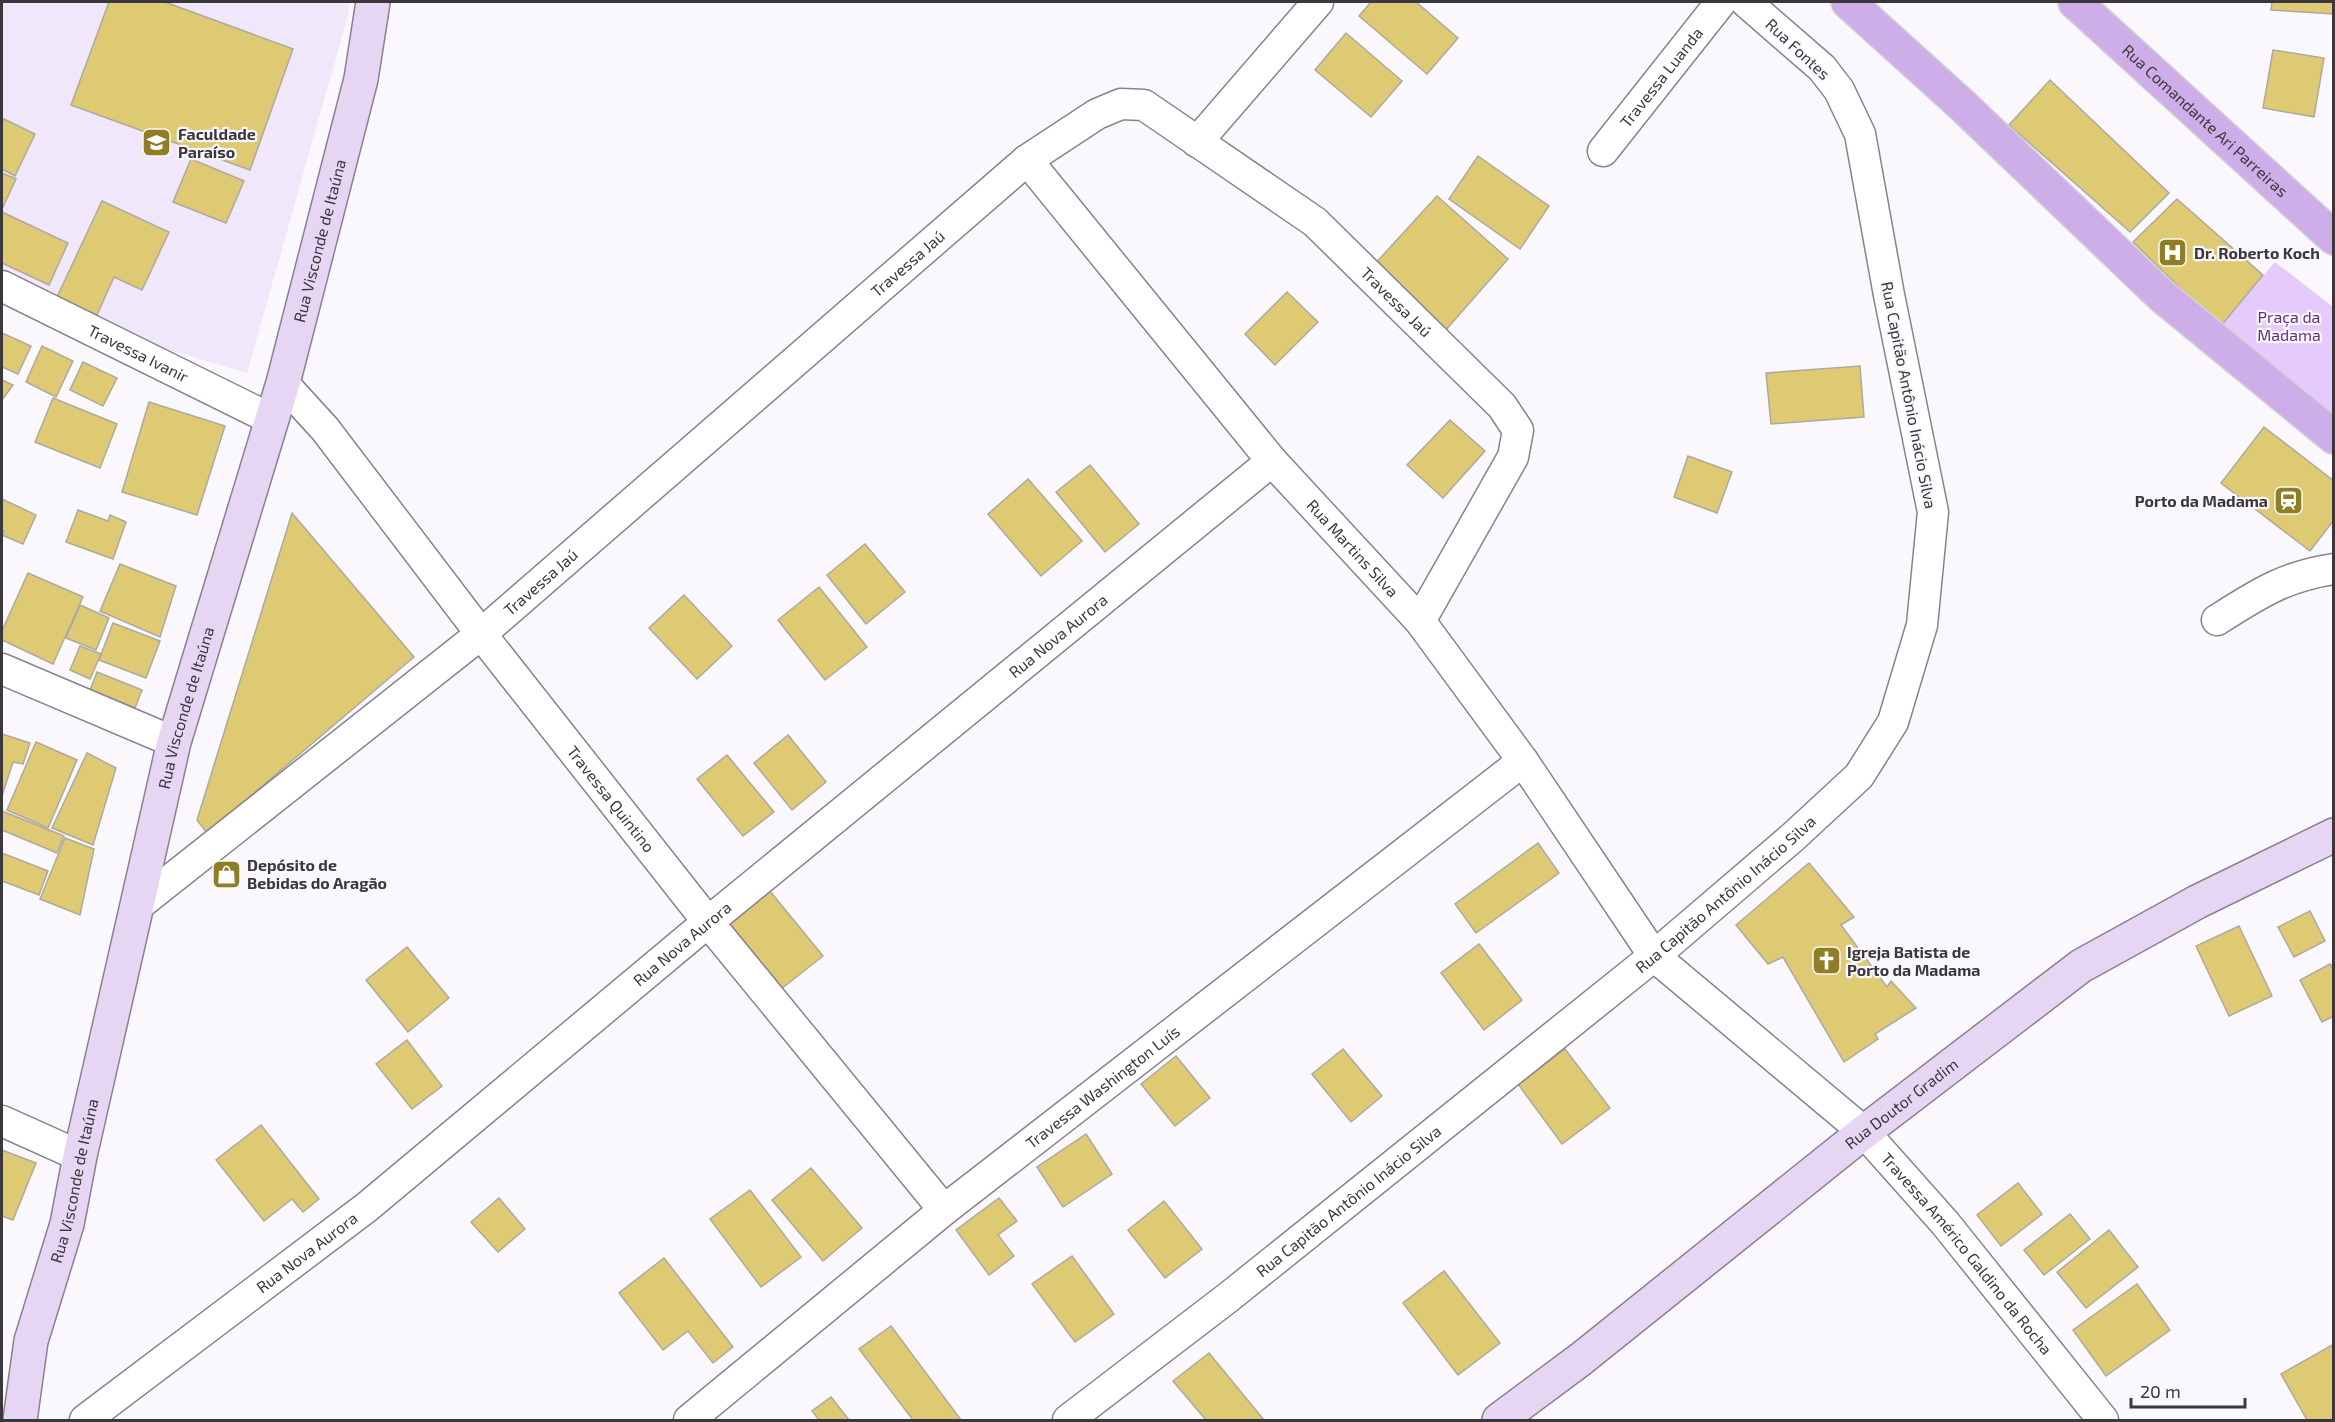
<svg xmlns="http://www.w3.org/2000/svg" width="2335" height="1422" font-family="'Exo 2',sans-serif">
<rect width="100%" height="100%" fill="#faf8fd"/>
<polygon fill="#f1e7fb" points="2,2 349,2 349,12 247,373 126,337 2,275"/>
<polygon fill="#e4cafd" points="2275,262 2333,307 2333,414 2220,327"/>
<g fill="#ddca73" stroke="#adaa9d" stroke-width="1.5">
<polygon points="109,2 165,2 293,49 250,170 71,105"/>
<polygon points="1371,2 1416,2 1458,38 1427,74 1359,16"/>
<polygon points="2272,2 2334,2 2334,14 2271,10"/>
<polygon points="1346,33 1402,81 1371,117 1315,70"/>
<polygon points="2273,50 2324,58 2314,117 2263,108"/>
<polygon points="2050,80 2169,193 2130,232 2009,125"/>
<polygon points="4,119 35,134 15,176 2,169 2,124"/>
<polygon points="1478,156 1549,206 1520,249 1449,199"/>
<polygon points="191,159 244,181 226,223 173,202"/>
<polygon points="2,173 16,179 3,207 2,206"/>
<polygon points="1437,196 1508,259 1445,331 1373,266"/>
<polygon points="2177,199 2263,275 2220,327 2133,242"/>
<polygon points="102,201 169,232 142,290 114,277 97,315 57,297"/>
<polygon points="2,212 68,243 49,285 2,263"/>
<polygon points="1287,292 1318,322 1275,365 1245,334"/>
<polygon points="2,333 31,346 18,374 2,367"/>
<polygon points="42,346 73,361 56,397 26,382"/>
<polygon points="83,362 117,378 103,406 70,390"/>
<polygon points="1860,366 1864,417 1771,424 1766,373"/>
<polygon points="2,380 13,385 2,400"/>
<polygon points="53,398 117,424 100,468 35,442"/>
<polygon points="149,402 225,426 197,515 122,492"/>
<polygon points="1450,420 1485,451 1443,498 1407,465"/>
<polygon points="2264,427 2334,481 2334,520 2310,551 2221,483"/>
<polygon points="1688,456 1732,472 1717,513 1674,497"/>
<polygon points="1090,465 1139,524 1105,552 1056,492"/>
<polygon points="1028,479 1082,541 1041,576 988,514"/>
<polygon points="2,499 36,515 23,544 2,535 4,531 2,530"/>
<polygon points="78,510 108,521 110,515 126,522 113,559 66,542"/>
<polygon points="292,513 414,657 207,833 197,820"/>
<polygon points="865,544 905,592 866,624 827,575"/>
<polygon points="120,564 176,586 160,637 100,611"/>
<polygon points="28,573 83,597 53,664 2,640 2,631"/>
<polygon points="819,587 867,647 825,680 778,620"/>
<polygon points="684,595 732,646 697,679 649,628"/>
<polygon points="80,605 109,618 96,650 66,638"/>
<polygon points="113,623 160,641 146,678 99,660"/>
<polygon points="80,646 101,654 90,679 70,670"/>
<polygon points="97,672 142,690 135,708 90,690"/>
<polygon points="2,734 30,743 23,764 13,762 2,796"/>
<polygon points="788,735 826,782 792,810 754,763"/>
<polygon points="36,742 77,760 48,828 7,810"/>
<polygon points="87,753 116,768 93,845 52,828"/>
<polygon points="727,755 774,812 743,836 697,779"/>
<polygon points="2,811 64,836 57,853 2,830"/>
<polygon points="65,838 94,849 80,915 40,899"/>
<polygon points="1538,843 1559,873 1476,933 1455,904"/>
<polygon points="2,853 48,871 39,895 2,881"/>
<polygon points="1809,863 1854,917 1841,925 1887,987 1891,981 1916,1008 1875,1034 1878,1039 1844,1062 1783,957 1768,964 1736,925"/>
<polygon points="769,890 823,956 781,989 728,923"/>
<polygon points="2310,911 2325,941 2294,957 2278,927"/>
<polygon points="2239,926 2272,996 2229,1016 2196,946"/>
<polygon points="1479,944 1522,1000 1484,1030 1441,973"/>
<polygon points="407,947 449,998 408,1032 366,980"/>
<polygon points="2330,964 2334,970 2334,1016 2322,1022 2300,980"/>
<polygon points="407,1040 442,1086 412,1109 376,1064"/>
<polygon points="1343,1049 1382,1096 1351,1122 1312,1074"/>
<polygon points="1565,1049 1610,1108 1562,1144 1518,1084"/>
<polygon points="1176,1056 1210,1098 1175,1126 1141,1084"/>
<polygon points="261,1125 319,1199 303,1212 292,1199 264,1221 216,1160"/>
<polygon points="1086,1134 1112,1174 1063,1207 1037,1167"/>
<polygon points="2,1150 36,1163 13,1220 2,1216"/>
<polygon points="811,1168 862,1228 823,1261 772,1200"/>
<polygon points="2018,1183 2042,1214 2001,1246 1977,1215"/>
<polygon points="750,1190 801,1257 761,1287 710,1219"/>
<polygon points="499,1198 525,1229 498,1252 471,1222"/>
<polygon points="999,1198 1017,1221 998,1235 1014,1256 989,1275 956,1230"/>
<polygon points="1164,1201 1202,1249 1165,1278 1128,1230"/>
<polygon points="2070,1214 2090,1239 2044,1275 2024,1250"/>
<polygon points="2109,1230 2138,1267 2086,1308 2057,1272"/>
<polygon points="1072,1256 1114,1314 1075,1342 1032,1284"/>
<polygon points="664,1258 733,1347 713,1363 688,1331 663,1350 619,1293"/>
<polygon points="1444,1271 1500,1343 1458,1375 1403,1303"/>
<polygon points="2137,1284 2170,1330 2106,1376 2073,1330"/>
<polygon points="891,1326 961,1420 913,1420 859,1349"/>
<polygon points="2334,1344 2334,1420 2307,1420 2281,1374"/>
<polygon points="1209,1353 1264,1420 1206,1420 1173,1381"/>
<polygon points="831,1397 849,1420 819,1420 812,1411"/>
</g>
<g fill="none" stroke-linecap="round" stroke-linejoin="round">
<defs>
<g id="street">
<polyline points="1197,142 1318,2"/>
<path id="s1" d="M1603,151L1721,2"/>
<path id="s2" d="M1027,160L1272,461L1420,621L1523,761L1654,956L1864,1132L1945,1223L2103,1420"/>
<path id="s3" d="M2,286L273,420"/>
<path id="s4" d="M283,383L325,429L481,634L708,922L944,1210"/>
<path d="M2217,620C2258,594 2285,576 2334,569"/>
<polyline points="2,669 174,742"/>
<path id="s5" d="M136,907L481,634L1027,160L1097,114L1121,104L1144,105L1315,222L1502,406L1518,430L1513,457L1420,621"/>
<polyline points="2,1121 80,1156"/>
<path id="s6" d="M85,1420L367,1207L708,922L1272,461"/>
<path id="s7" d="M689,1420L944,1210L1523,761"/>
<path id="s8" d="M1068,1420L1230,1296L1654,956L1793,837L1859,776L1893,722L1922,625L1933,512L1889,295L1860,134L1839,90L1822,68L1746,2"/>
</g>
<g id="secondary">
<path id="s9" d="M20,1420L31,1341L67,1224L80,1156L174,742L283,383L361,79L373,2"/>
<path id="s10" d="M1499,1420L1581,1359L1864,1132L2081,966L2197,902L2334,835"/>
</g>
<g id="primary">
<polyline points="1848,2 1961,104 2162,296 2334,437"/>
<path id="s11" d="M2075,2L2334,238"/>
</g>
</defs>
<use href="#street" stroke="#88828e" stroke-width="33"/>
<use href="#secondary" stroke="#88828e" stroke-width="36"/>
<use href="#primary" stroke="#d4d3d4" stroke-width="36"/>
<use href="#street" stroke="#fff" stroke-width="30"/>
<use href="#secondary" stroke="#e6d6f4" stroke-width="33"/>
<use href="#primary" stroke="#ceaee9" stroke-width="33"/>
</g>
<defs>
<symbol id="university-square" viewBox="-11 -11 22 22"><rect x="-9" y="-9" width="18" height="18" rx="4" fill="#907e24" stroke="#faf8fd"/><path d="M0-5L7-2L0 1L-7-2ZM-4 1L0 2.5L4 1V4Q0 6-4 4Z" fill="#fff"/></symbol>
<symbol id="hospital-square" viewBox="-11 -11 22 22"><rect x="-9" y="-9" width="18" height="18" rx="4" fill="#907e24" stroke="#faf8fd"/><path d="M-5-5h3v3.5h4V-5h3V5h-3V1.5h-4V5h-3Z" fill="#fff"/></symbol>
<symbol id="station-square" viewBox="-11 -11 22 22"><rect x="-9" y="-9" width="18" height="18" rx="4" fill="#907e24" stroke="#faf8fd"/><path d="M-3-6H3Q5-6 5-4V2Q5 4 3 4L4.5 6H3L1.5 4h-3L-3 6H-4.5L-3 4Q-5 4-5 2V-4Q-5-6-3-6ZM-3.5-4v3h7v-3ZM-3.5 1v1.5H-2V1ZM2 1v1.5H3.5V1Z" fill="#fff"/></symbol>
<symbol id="shop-square" viewBox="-11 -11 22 22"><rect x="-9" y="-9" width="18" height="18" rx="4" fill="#907e24" stroke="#faf8fd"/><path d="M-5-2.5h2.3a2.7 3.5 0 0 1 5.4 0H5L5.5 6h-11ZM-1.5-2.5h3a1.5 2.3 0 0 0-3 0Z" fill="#fff"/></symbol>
<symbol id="church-square" viewBox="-11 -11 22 22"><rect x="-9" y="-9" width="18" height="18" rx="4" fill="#907e24" stroke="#faf8fd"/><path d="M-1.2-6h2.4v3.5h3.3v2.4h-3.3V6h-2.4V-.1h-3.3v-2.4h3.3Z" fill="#fff"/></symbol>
</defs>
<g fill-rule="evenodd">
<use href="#university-square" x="140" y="126" width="33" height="33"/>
<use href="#hospital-square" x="2156" y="236" width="33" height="33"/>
<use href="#station-square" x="2272" y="484" width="33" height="33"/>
<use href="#shop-square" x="210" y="858" width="33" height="33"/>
<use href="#church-square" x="1810" y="944" width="33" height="33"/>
</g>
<g text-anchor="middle" stroke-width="4.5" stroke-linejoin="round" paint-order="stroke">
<g font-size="16" fill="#3b383d" stroke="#faf8fd">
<text transform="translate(1798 49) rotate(43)" y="6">Rua Fontes</text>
<text dy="6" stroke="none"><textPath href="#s1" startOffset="94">Travessa Luanda</textPath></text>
<text dy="6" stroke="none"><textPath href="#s11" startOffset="176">Rua Comandante Ari Parreiras</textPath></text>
<text dy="6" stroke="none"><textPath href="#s9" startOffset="1218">Rua Visconde de Itaúna</textPath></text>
<text dy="6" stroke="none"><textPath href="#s5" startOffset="1005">Travessa Jaú</textPath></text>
<text dy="6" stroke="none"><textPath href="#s5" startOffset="1617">Travessa Jaú</textPath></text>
<text dy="6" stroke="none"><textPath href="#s3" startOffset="152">Travessa Ivanir</textPath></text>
<text transform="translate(1909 395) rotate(79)" y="6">Rua Capitão Antônio Inácio Silva</text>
<text dy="6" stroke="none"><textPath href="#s2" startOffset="507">Rua Martins Silva</textPath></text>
<text dy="6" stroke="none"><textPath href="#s5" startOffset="519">Travessa Jaú</textPath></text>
<text dy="6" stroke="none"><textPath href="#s6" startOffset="1250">Rua Nova Aurora</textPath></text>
<text dy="6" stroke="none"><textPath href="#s9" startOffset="732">Rua Visconde de Itaúna</textPath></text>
<text dy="6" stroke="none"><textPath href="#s4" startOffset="530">Travessa Quintino</textPath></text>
<text dy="6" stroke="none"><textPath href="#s8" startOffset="842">Rua Capitão Antônio Inácio Silva</textPath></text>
<text dy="6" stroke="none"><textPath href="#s6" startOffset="764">Rua Nova Aurora</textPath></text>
<text dy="6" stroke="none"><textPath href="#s7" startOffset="531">Travessa Washington Luís</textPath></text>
<text dy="6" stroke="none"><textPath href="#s10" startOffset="512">Rua Doutor Gradim</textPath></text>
<text dy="6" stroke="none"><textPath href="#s9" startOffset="246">Rua Visconde de Itaúna</textPath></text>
<text dy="6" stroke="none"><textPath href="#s8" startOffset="356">Rua Capitão Antônio Inácio Silva</textPath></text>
<text dy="6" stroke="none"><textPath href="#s6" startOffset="278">Rua Nova Aurora</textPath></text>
<text dy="6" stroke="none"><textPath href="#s2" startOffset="1448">Travessa Américo Galdino da Rocha</textPath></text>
</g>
<g font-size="16" font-weight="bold" fill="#3b383d" stroke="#faf8fd" text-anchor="start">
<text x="178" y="140">Faculdade<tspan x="178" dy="18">Paraíso</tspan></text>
<text x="2194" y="259">Dr. Roberto Koch</text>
<text x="2268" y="507" text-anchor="end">Porto da Madama</text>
<text x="247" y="871">Depósito de<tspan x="247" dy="18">Bebidas do Aragão</tspan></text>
<text x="1847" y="958">Igreja Batista de<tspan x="1847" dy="18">Porto da Madama</tspan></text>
</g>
<g font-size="16" fill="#603085" stroke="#faf8fd">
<text x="2289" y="323">Praça da<tspan x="2289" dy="18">Madama</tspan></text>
</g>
</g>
<rect width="2335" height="1422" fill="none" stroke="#3b383d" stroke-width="6"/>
<path d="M2131 1398v9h114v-9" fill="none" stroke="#3b383d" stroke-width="3"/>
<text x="2140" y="1398" font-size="18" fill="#3b383d" stroke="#faf8fd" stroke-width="4.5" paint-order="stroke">20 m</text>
</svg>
